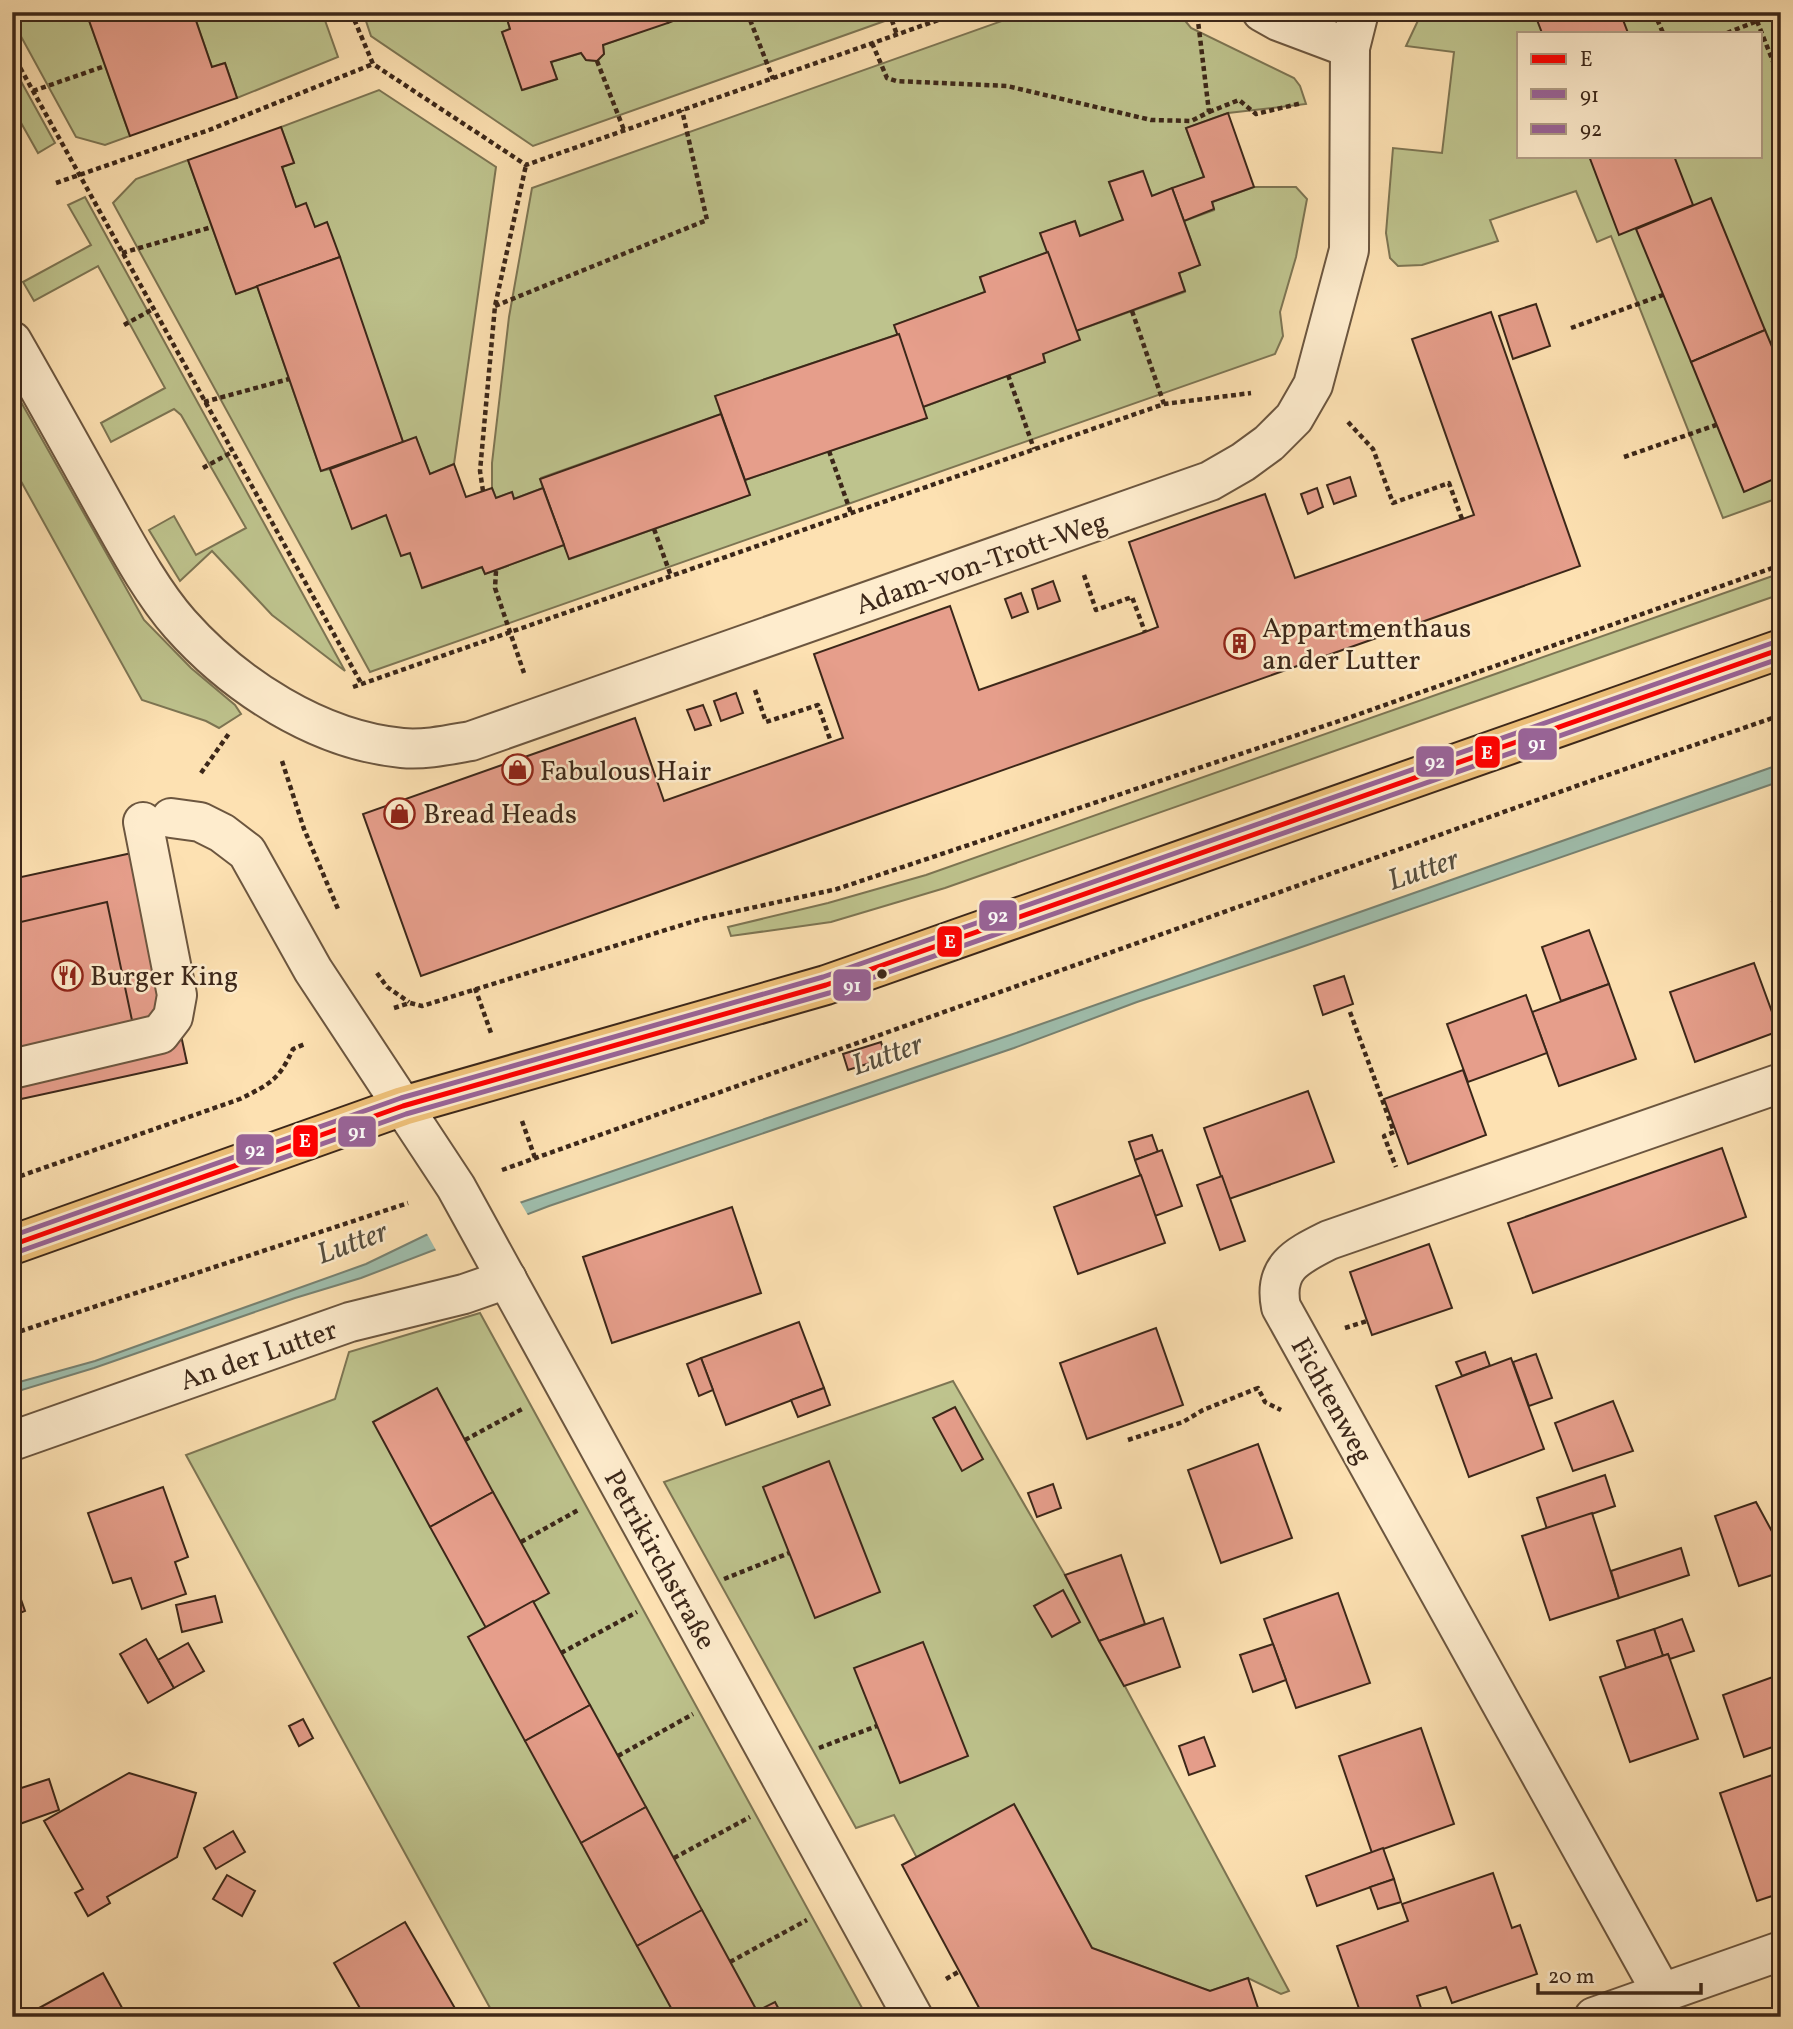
<svg xmlns="http://www.w3.org/2000/svg" width="1793" height="2029" font-family="Vollkorn,serif">
<rect width="100%" height="100%" fill="#fde1b2"/>
<filter id="stains"><feTurbulence type="fractalNoise" baseFrequency=".00286" numOctaves="4"/><feColorMatrix values="0 0 0 0 .2 0 0 0 0 .09 0 0 0 0 .02 0 0 0 .5 -.17"/></filter>
<radialGradient id="worn" r=".72"><stop offset=".6" stop-color="#630" stop-opacity="0"/><stop offset="1" stop-color="#630" stop-opacity=".3"/></radialGradient>
<g fill="#bec38d" stroke="#7d7553" stroke-width="2" fill-rule="evenodd">
<polygon points="12,12 86,12 130,136 105,145 76,137 12,20"/>
<polygon points="193,12 322,12 338,57 237,98 225,63 212,67"/>
<polygon points="363,12 505,12 510,29 502,32 523,90 557,79 551,62 581,53 586,60 597,61 604,54 603,45 696,12 910,12 533,146 371,36"/>
<polygon points="1027,12 1178,12 1191,28 1294,78 1300,86 1306,104 1228,113 1186,128 1204,177 1152,196 1142,171 1109,182 1123,220 1080,236 1075,221 1041,233 1048,252 980,277 985,292 895,325 899,334 716,396 721,414 541,478 543,488 514,499 512,492 496,498 492,488 492,463 509,317 532,188"/>
<path d="M1422,12H1781V497L1723,518L1611,236L1597,242L1576,191L1490,220L1498,241L1422,265L1398,266L1390,258L1386,233L1393,148L1442,153L1454,52L1406,46ZM1518,33H1760V156H1518Z"/>
<polygon points="12,65 55,143 38,153 20,121 12,124"/>
<polygon points="379,90 496,167 454,464 430,474 416,438 403,442 327,223 315,227 296,207 282,167 294,163 281,127"/>
<polygon points="188,160 236,294 257,286 321,471 330,469 352,528 386,515 410,553 423,588 482,567 485,574 564,545 570,559 749,495 745,480 926,418 923,407 1045,362 1043,354 1076,331 1185,292 1179,273 1200,265 1184,221 1214,210 1212,202 1254,187 1296,187 1307,199 1296,257 1280,312 1283,336 1275,354 370,672 113,203 136,179"/>
<polygon points="85,197 345,671 272,615 212,551 180,581 149,530 174,516 196,555 246,528 181,415 174,409 111,442 101,423 165,388 98,266 34,301 23,282 91,245 68,205"/>
<polygon points="12,386 144,620 191,668 235,705 241,714 219,728 206,721 142,700 12,465"/>
<polygon points="1781,573 1781,594 1758,602 945,888 831,922 731,936 728,927 828,903 926,875"/>
<polygon points="480,1313 867,2017 495,2017 186,1455 335,1399 349,1352"/>
<polygon points="953,1381 1065,1575 1289,1991 1281,1994 1248,1978 1210,1991 1092,1948 1014,1805 917,1858 894,1815 856,1828 664,1482"/>
</g>
<polygon fill="#9fbead" stroke="#778272" stroke-width="2" points="1781,764 1781,781 1293,950 1137,1002 1014,1048 549,1206 361,1278 295,1298 94,1368 12,1393 12,1384 95,1361 366,1264 426,1235 1010,1035"/>
<polygon fill="#fde1b2" points="519,1200 529,1217 437,1252 426,1232"/>
<g fill="#e69e8b" stroke="#3c2719" stroke-width="2">
<polygon points="86,12 193,12 212,67 225,63 237,98 130,136"/>
<polygon points="505,12 664,12 668,23 603,45 604,54 597,61 586,60 581,53 551,62 557,79 522,90 502,32 510,29"/>
<polygon points="664,12 696,12 668,23"/>
<polygon points="1534,12 1620,12 1628,33 1542,33"/>
<polygon points="1228,113 1254,187 1212,202 1214,209 1184,221 1172,188 1204,177 1186,128"/>
<polygon points="281,127 294,163 282,167 296,207 306,203 315,227 327,222 340,257 236,294 188,160"/>
<polygon points="1589,156 1674,156 1693,205 1619,235"/>
<polygon points="1143,171 1152,196 1172,188 1200,265 1179,273 1185,291 1076,331 1040,233 1075,221 1080,236 1123,220 1109,182"/>
<polygon points="1711,198 1765,330 1691,362 1636,229"/>
<polygon points="1048,252 1080,340 1043,354 1045,362 923,407 894,325 985,292 980,277"/>
<polygon points="340,257 403,442 321,471 257,286"/>
<polygon points="1536,304 1550,346 1513,359 1499,316"/>
<polygon points="1491,312 1580,566 421,976 363,814 635,718 664,801 843,738 814,654 950,606 979,690 1145,632 1158,627 1129,542 1265,494 1295,578 1474,515 1412,339"/>
<polygon points="1765,330 1781,368 1781,476 1744,492 1691,362"/>
<polygon points="899,334 927,418 745,480 715,396"/>
<polygon points="721,414 750,495 569,559 540,479"/>
<polygon points="416,437 430,474 454,464 466,497 492,488 496,498 512,492 514,499 543,488 564,545 485,574 482,567 422,588 410,553 401,556 386,515 352,529 330,469"/>
<polygon points="1350,477 1356,496 1334,504 1327,485"/>
<polygon points="1317,488 1323,507 1308,514 1301,494"/>
<polygon points="1053,581 1060,601 1038,609 1032,589"/>
<polygon points="1021,593 1028,612 1012,618 1005,599"/>
<polygon points="736,693 743,713 721,721 714,701"/>
<polygon points="703,705 711,725 695,730 687,710"/>
<polygon points="141,851 187,1063 12,1101 12,879"/>
<polygon points="1781,899 1781,927 1772,902"/>
<polygon points="107,902 133,1025 12,1052 12,924"/>
<polygon points="1589,930 1609,984 1561,1001 1542,947"/>
<polygon points="1754,963 1779,1031 1695,1062 1670,992"/>
<polygon points="1344,976 1353,1004 1323,1015 1314,986"/>
<polygon points="1609,984 1636,1059 1559,1086 1532,1012"/>
<polygon points="1526,995 1547,1053 1468,1082 1447,1024"/>
<polygon points="881,1042 886,1058 848,1070 843,1054"/>
<polygon points="1463,1070 1486,1135 1408,1164 1384,1099"/>
<polygon points="1308,1091 1334,1162 1229,1199 1204,1128"/>
<polygon points="1152,1135 1158,1152 1135,1160 1129,1142"/>
<polygon points="1722,1148 1746,1217 1533,1293 1508,1223"/>
<polygon points="1162,1150 1182,1206 1155,1216 1135,1160"/>
<polygon points="1141,1175 1165,1243 1078,1274 1054,1207"/>
<polygon points="1222,1176 1245,1241 1220,1250 1197,1185"/>
<polygon points="732,1207 761,1293 612,1343 583,1257"/>
<polygon points="1429,1244 1452,1308 1372,1335 1350,1272"/>
<polygon points="799,1322 824,1388 726,1425 701,1358"/>
<polygon points="1156,1328 1183,1405 1087,1439 1060,1363"/>
<polygon points="1485,1352 1490,1366 1462,1376 1456,1362"/>
<polygon points="1536,1354 1552,1398 1529,1406 1513,1362"/>
<polygon points="701,1358 713,1390 699,1396 687,1364"/>
<polygon points="1511,1358 1544,1449 1469,1477 1436,1386"/>
<polygon points="437,1388 493,1492 430,1527 373,1422"/>
<polygon points="824,1388 830,1405 798,1417 791,1400"/>
<polygon points="1613,1401 1633,1451 1573,1471 1555,1423"/>
<polygon points="955,1407 983,1459 962,1471 933,1418"/>
<polygon points="1258,1444 1292,1538 1221,1563 1188,1470"/>
<polygon points="1781,1456 1781,1471 1774,1459"/>
<polygon points="829,1461 880,1592 815,1618 763,1487"/>
<polygon points="1605,1475 1615,1506 1547,1529 1537,1498"/>
<polygon points="1053,1484 1061,1508 1037,1517 1028,1493"/>
<polygon points="163,1487 188,1557 175,1562 186,1594 142,1609 131,1578 113,1583 88,1513"/>
<polygon points="493,1492 549,1593 486,1628 430,1527"/>
<polygon points="1756,1502 1781,1548 1781,1572 1739,1586 1715,1516"/>
<polygon points="1592,1513 1619,1598 1550,1620 1522,1536"/>
<polygon points="1681,1548 1689,1575 1619,1598 1611,1571"/>
<polygon points="1121,1555 1145,1624 1099,1641 1065,1575"/>
<polygon points="12,1574 25,1611 12,1616"/>
<polygon points="1063,1590 1080,1622 1052,1637 1034,1606"/>
<polygon points="1338,1593 1370,1683 1296,1708 1264,1619"/>
<polygon points="215,1596 222,1622 182,1632 176,1605"/>
<polygon points="533,1601 590,1705 525,1741 468,1637"/>
<polygon points="1163,1618 1180,1667 1124,1686 1099,1641"/>
<polygon points="1682,1619 1694,1651 1670,1659 1668,1654 1663,1656 1654,1629"/>
<polygon points="1654,1629 1663,1656 1626,1668 1617,1641"/>
<polygon points="146,1639 174,1688 148,1703 120,1654"/>
<polygon points="923,1642 968,1756 900,1783 854,1668"/>
<polygon points="188,1643 204,1671 174,1688 158,1660"/>
<polygon points="1273,1644 1286,1680 1253,1692 1240,1655"/>
<polygon points="1668,1654 1698,1739 1630,1762 1600,1677"/>
<polygon points="1781,1674 1781,1744 1744,1757 1723,1695"/>
<polygon points="590,1705 646,1807 581,1843 525,1741"/>
<polygon points="303,1719 313,1738 299,1746 289,1726"/>
<polygon points="1421,1728 1454,1824 1372,1853 1339,1756"/>
<polygon points="1204,1737 1215,1766 1189,1775 1179,1746"/>
<polygon points="1781,1772 1781,1893 1757,1901 1720,1793"/>
<polygon points="129,1773 196,1793 177,1857 107,1897 110,1903 88,1916 75,1893 83,1889 44,1821"/>
<polygon points="49,1779 59,1810 14,1826 12,1791"/>
<polygon points="1014,1804 1092,1948 1210,1991 1248,1978 1261,2017 984,2017 902,1865"/>
<polygon points="646,1807 702,1910 637,1946 581,1843"/>
<polygon points="233,1831 245,1852 216,1869 204,1848"/>
<polygon points="1383,1848 1394,1879 1317,1906 1306,1876"/>
<polygon points="1493,1873 1512,1928 1520,1925 1537,1974 1452,2003 1446,1987 1417,1996 1424,2017 1362,2017 1337,1946 1408,1921 1402,1904"/>
<polygon points="227,1875 255,1891 242,1916 213,1899"/>
<polygon points="1394,1879 1401,1902 1378,1909 1370,1887"/>
<polygon points="702,1910 757,2011 748,2017 676,2017 637,1946"/>
<polygon points="405,1922 460,2017 365,2017 334,1963"/>
<polygon points="103,1973 127,2017 43,2017 39,2008"/>
<polygon points="775,2002 783,2017 748,2017 757,2011"/>
</g>
<g fill="none" stroke-linecap="round" stroke-linejoin="round">
<defs>
<g id="minor">
<polyline points="1262,12 1278,21 1350,48"/>
<path d="M12,341C43,395 73,449 103,503C125,542 150,590 180,624C235,686 318,740 402,748C425,750 448,745 471,741L1210,481L1243,462L1269,443L1294,418L1313,385L1349,250L1350,48L1359,12"/>
<polyline points="171,818 200,822 222,833 247,852 313,970 456,1187 913,2017"/>
<polyline points="12,1069 160,1034 173,1017 177,995 143,822"/>
<polyline points="12,1441 350,1322 464,1294 507,1279"/>
<path d="M1662,1993L1281,1307C1273,1267 1297,1256 1329,1240L1781,1083"/>
<polyline points="1594,2017 1781,1951"/>
</g>
<polyline id="major" points="12,1245 403,1106 826,985 1781,649"/>
</defs>
<use href="#minor" stroke="#6c563f" stroke-width="42"/>
<use href="#major" stroke="#3c2719" stroke-width="42"/>
<g stroke="#3c2719" stroke-width="4.5" stroke-dasharray="5 3.5" stroke-linecap="butt">
<polyline points="351,12 373,64 526,165 961,12"/>
<polyline points="747,12 773,79"/>
<polyline points="889,12 897,35"/>
<polyline points="1654,12 1663,33"/>
<polyline points="1757,21 1774,64"/>
<polyline points="1727,33 1780,12"/>
<polyline points="872,43 887,78 896,81 1007,86 1151,120 1191,121 1209,112 1198,21 1206,12"/>
<polyline points="12,53 361,683"/>
<polyline points="597,61 624,130"/>
<polyline points="33,91 105,66"/>
<polyline points="1209,112 1239,100 1256,114 1302,103"/>
<polyline points="56,183 209,130 373,64"/>
<polyline points="122,253 212,227"/>
<polyline points="495,306 707,220 682,110"/>
<polyline points="1132,311 1164,404"/>
<polyline points="124,325 153,309"/>
<polyline points="1571,328 1663,295"/>
<polyline points="1008,375 1034,449"/>
<polyline points="204,402 289,379"/>
<polyline points="1348,422 1373,449 1393,503 1449,483 1462,519"/>
<polyline points="829,451 851,513"/>
<polyline points="1624,457 1716,425"/>
<polyline points="203,468 232,452"/>
<polyline points="483,491 480,471 495,306 526,165"/>
<polyline points="654,529 671,576"/>
<polyline points="496,571 495,588 524,673"/>
<polyline points="1084,575 1096,610 1132,597 1145,632"/>
<polyline points="353,687 1164,404 1251,393"/>
<polyline points="755,690 766,722 818,705 831,742"/>
<polyline points="282,761 304,829 338,909"/>
<polyline points="201,773 230,732"/>
<polyline points="377,973 387,987 409,1002"/>
<polyline points="475,988 491,1033"/>
<polyline points="394,1008 410,1003 422,1006 701,919 837,889 1348,718 1781,565"/>
<polyline points="1350,1012 1394,1132"/>
<polyline points="522,1121 535,1158"/>
<polyline points="1394,1132 1384,1136 1396,1167"/>
<polyline points="502,1170 1582,784 1781,715"/>
<path d="M12,1179L240,1099C270,1084 279,1080 293,1049L305,1044"/>
<polyline points="1345,1328 1367,1321"/>
<polyline points="12,1334 408,1203"/>
<polyline points="465,1440 524,1408"/>
<polyline points="1128,1440 1183,1422 1203,1410 1258,1388 1265,1402 1281,1410"/>
<polyline points="521,1542 580,1509"/>
<polyline points="724,1579 789,1553"/>
<polyline points="561,1653 637,1612"/>
<polyline points="819,1748 877,1726"/>
<polyline points="618,1756 693,1714"/>
<polyline points="674,1858 750,1817"/>
<polyline points="730,1962 807,1920"/>
<polyline points="946,1979 960,1971"/>
</g>
<use href="#minor" stroke="#feeccd" stroke-width="38"/>
<use href="#major" stroke="#eec079" stroke-width="38"/>
<defs>
<polyline id="bus-1" points="12,1245 403,1106 826,985 1781,649"/>
<polyline id="bus-2" points="15,1253 406,1114 829,993 1781,658"/>
<polyline id="bus-3" points="12,1236 401,1098 823,977 1778,641"/>
</defs>
<use href="#bus-1" stroke="#feeccd" stroke-width="10"/>
<use href="#bus-2" stroke="#feeccd" stroke-width="10"/>
<use href="#bus-3" stroke="#feeccd" stroke-width="10"/>
<use href="#bus-1" stroke="#f00" stroke-width="5"/>
<use href="#bus-2" stroke="#996498" stroke-width="5"/>
<use href="#bus-3" stroke="#996498" stroke-width="5"/>
</g>
<defs>
<symbol id="building-ring" viewBox="-11 -11 22 22"><circle r="9.5" fill="#feeccd" stroke="#8f2418" stroke-width="1.5"/><path d="M-4-6H4V6H1V3H-1V6H-4ZM-2.5-4.3h1.7v1.8h-1.7ZM.8-4.3h1.7v1.8H.8ZM-2.5-1h1.7V.8h-1.7ZM.8-1h1.7V.8H.8Z" fill="#8f2418"/></symbol>
<symbol id="shop-ring" viewBox="-11 -11 22 22"><circle r="9.5" fill="#feeccd" stroke="#8f2418" stroke-width="1.5"/><path d="M-5-2.5h2.3a2.7 3.5 0 0 1 5.4 0H5L5.5 6h-11ZM-1.5-2.5h3a1.5 2.3 0 0 0-3 0Z" fill="#8f2418"/></symbol>
<symbol id="restaurant-ring" viewBox="-11 -11 22 22"><circle r="9.5" fill="#feeccd" stroke="#8f2418" stroke-width="1.5"/><path d="M-5-6h1v4h1v-4h1v4h1v-4h1v5L-1.5 .5V6h-2V.5L-5-1ZM5-6V6H3V1.5H1.5Q1.5-4 5-6Z" fill="#8f2418"/></symbol>
</defs>
<g fill-rule="evenodd">
<use href="#building-ring" x="1222" y="626" width="35" height="35"/>
<use href="#shop-ring" x="500" y="752" width="35" height="35"/>
<use href="#shop-ring" x="382" y="796" width="35" height="35"/>
<use href="#restaurant-ring" x="50" y="958" width="35" height="35"/>
</g>
<circle fill="#3c2719" stroke="#feeccd" stroke-width="2.5" cx="882" cy="974" r="6"/>
<g text-anchor="middle" stroke-width="5" stroke-linejoin="round" paint-order="stroke">
<g font-size="28" fill="#3c2719" stroke="#feeccd">
<text transform="translate(981 562) rotate(-19)" y="10">Adam-von-Trott-Weg</text>
<text transform="translate(258 1354) rotate(-19)" y="10">An der Lutter</text>
<text transform="translate(1333 1400) rotate(61)" y="10">Fichtenweg</text>
<text transform="translate(661 1559) rotate(61)" y="10">Petrikirchstraße</text>
</g>
<g font-size="28" fill="#3c2719" stroke="#feeccd" text-anchor="start">
<text x="1262" y="637">Appartmenthaus<tspan x="1262" dy="32">an der Lutter</tspan></text>
<text x="540" y="780">Fabulous Hair</text>
<text x="423" y="823">Bread Heads</text>
<text x="90" y="985">Burger King</text>
</g>
<g font-size="30" font-style="italic" fill="#554d3e" stroke="#feeccd">
<text transform="translate(1423 869) rotate(-19)" y="10">Lutter</text>
<text transform="translate(887 1054) rotate(-19)" y="10">Lutter</text>
<text transform="translate(352 1242) rotate(-20)" y="10">Lutter</text>
</g>
</g>
<g stroke="#feeccd" stroke-width="2.5">
<rect x="1517" y="727" width="41" height="34" rx="7" fill="#996498"/>
<rect x="1474" y="735" width="27" height="34" rx="7" fill="#f00"/>
<rect x="1415" y="745" width="40" height="33" rx="7" fill="#996498"/>
<rect x="978" y="899" width="40" height="33" rx="7" fill="#996498"/>
<rect x="936" y="925" width="27" height="33" rx="7" fill="#f00"/>
<rect x="832" y="968" width="40" height="34" rx="7" fill="#996498"/>
<rect x="337" y="1115" width="40" height="33" rx="7" fill="#996498"/>
<rect x="292" y="1124" width="27" height="34" rx="7" fill="#f00"/>
<rect x="235" y="1133" width="40" height="33" rx="7" fill="#996498"/>
</g>
<g font-size="19" text-anchor="middle" font-weight="bold" fill="#fff">
<text x="1537" y="750">91</text>
<text x="1487" y="759">E</text>
<text x="1435" y="768">92</text>
<text x="998" y="922">92</text>
<text x="950" y="948">E</text>
<text x="852" y="992">91</text>
<text x="357" y="1138">91</text>
<text x="305" y="1147">E</text>
<text x="255" y="1156">92</text>
</g>
<rect width="1793" height="2029" fill="none" stroke="#fde1b2" stroke-width="42"/>
<rect x="14" y="14" width="1765" height="2001" fill="none" stroke="#3c2719" stroke-width="3.5"/>
<rect x="21" y="21" width="1751" height="1987" fill="none" stroke="#3c2719" stroke-width="2"/>
<rect x="1517" y="32" width="245" height="126" fill="#feeccd" stroke="#b09d85" stroke-width="2"/>
<rect x="1531" y="54" width="35" height="10" fill="#ff0000" stroke="#b09d85" stroke-width="2"/>
<text x="1580" y="66" font-size="21" fill="#3c2719">E</text>
<rect x="1531" y="89" width="35" height="10" fill="#996498" stroke="#b09d85" stroke-width="2"/>
<text x="1580" y="102" font-size="21" fill="#3c2719">91</text>
<rect x="1531" y="124" width="35" height="10" fill="#996498" stroke="#b09d85" stroke-width="2"/>
<text x="1580" y="136" font-size="21" fill="#3c2719">92</text>
<path d="M1538 1983v10h163v-10" fill="none" stroke="#3c2719" stroke-width="3.5"/>
<text x="1548" y="1983" font-size="21" fill="#3c2719" stroke="#feeccd" stroke-width="5" paint-order="stroke">20 m</text>
<rect width="100%" height="100%" filter="url(#stains)"/>
<rect width="100%" height="100%" fill="url(#worn)"/>
</svg>
